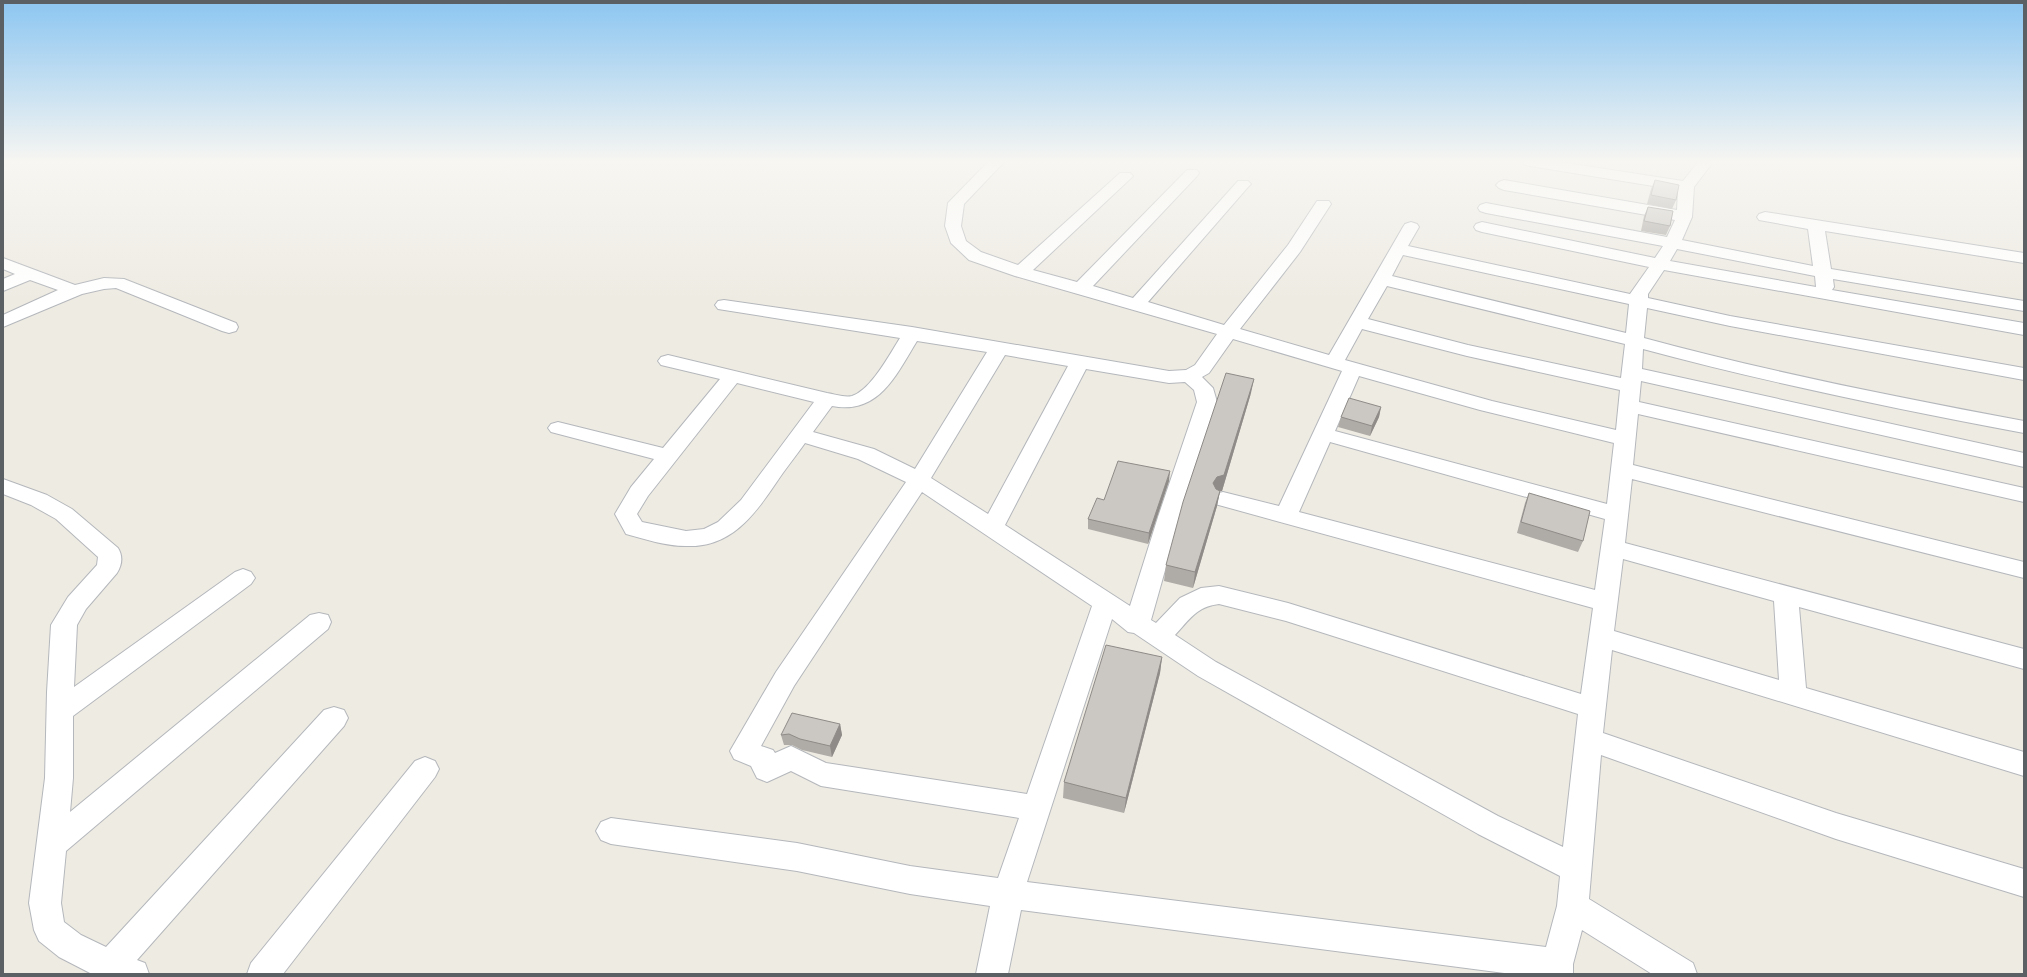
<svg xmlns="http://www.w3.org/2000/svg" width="2027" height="977" font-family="Barlow,sans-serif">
<rect width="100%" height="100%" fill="#eeebe3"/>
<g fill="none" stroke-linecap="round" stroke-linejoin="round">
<defs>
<g id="minor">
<path d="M988,162H1004L964,204L961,226L966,241L981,252L1018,265L1120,173H1130L1133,176L1130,179L1033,270L1077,282L1187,170H1197L1199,173L1197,176L1093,286L1133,298L1238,181H1248L1251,184L1248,187L1148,302L1224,325L1288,245L1317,201H1329L1331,204L1300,252L1240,329L1329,355L1403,227L1405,224L1411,222L1417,224L1419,227L1408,246L1630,294L1649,267L1482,232L1476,230L1474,227L1476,224L1482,222L1655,258L1663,246L1486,213L1480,211L1478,208L1480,205L1486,203L1667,237L1675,220L1504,190L1499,188L1496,185L1499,182L1504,180L1677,210L1678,190L1530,166L1525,165L1523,162H1560L1683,181L1698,162H1713L1694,187L1692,217L1682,240L1813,266L1808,229L1759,220L1757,217L1759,214L1765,212L2024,253V263L1825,231L1831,269L2024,301V311L1833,279L1834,287L1832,290L2024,323V335L1664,270L1648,294V298L1730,316L2024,368V380L1730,326L1647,308L1644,338C1769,372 1897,397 2024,421V433C1896,409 1769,383 1643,349L1642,369L2024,453V467L1641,381L1639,402L2024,488V502L1638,414L1633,465L2024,562V578L1632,479L1625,543L2024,649V669L1799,607L1806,688L2024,752V776L1612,650L1603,733L1836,813L2024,869V897L1836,839L1601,755L1589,899L1693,963L1697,974H1652L1582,930L1573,964V974H1512L1021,910L1008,974H976L990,906L910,894L797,871L611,844L601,840L596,831L601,822L611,818L797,843L910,866L998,878L1019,818L821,786L791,771L767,782L757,778L751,766L734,759L730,751L776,672L906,482L858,459L805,443C796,456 785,469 776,483C754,516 730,548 686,546C665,546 645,539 626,534L615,514L631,487L654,459L551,432L548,428L551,424L558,422L663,448L720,379L661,365L658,361L661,357L668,355L827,393C835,394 844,398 852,396C871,390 890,354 900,338L718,309L715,305L718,301L724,300L912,327L1169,371L1186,370L1195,365L1217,334L1015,276L969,260L951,243L945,226L948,203ZM1677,249L1815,276L1816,287L1670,261ZM1403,255L1629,304L1626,333L1392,276ZM1387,286L1625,344L1621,378L1468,345L1368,319ZM1362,329L1467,356L1620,390L1616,430L1492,401L1345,360ZM1233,339L1342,371L1279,506L1223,492L1215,494L1212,499L1215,504L1593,608L1581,694L1288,603L1219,586L1201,588L1180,598L1156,623L1151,620L1180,517L1217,402L1213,388L1202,377L1209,373ZM917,341L987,352L915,469L874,449L813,432L832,406C879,415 896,375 917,341ZM1005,355L1068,366L988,514L931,478ZM1086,369L1169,383L1185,382L1194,390L1197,402L1158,517L1130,606L1005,525ZM1359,376L1480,410L1614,443L1607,504L1335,431ZM737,383L814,402L741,500L718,522L704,529L686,531L642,522L637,514L648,496ZM1330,442L1605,519L1595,590L1299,512ZM922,492L1092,606L1027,794L826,763L791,746L775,753L773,750L761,746L794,686ZM1623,559L1774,601L1779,680L1614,631ZM1219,604L1286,621L1578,714L1563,847L1498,816L1216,662L1175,635C1190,619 1196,607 1219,604ZM1112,619L1128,632L1134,633L1198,676L1478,834L1560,876L1557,906L1546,947L1027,882Z"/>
<polygon points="3,258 75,285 104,278 124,279 236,323 238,327 236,331 229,333 222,331 116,288 104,289 82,294 3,327 3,315 58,290 30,280 3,291 3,279 15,274 3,269"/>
<path d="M3,479L47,495L72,509L118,548C123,556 122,565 117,573L86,609L77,625L74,687L235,572L243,569L251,572L255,578L251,584L73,716V778L70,812L310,615L319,613L328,615L331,622L328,629L66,851L61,903L64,922L81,935L106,947L324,710L334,707L344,710L348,718L344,726L137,960L145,963L149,974H92L59,957L39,941L34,930L29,903L45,778L47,692L51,625L68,597L97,565L98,557L56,519L31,505L3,494Z"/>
<polygon points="425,757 435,761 439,769 435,777 283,974 247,974 251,963 415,761"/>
</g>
</defs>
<use href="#minor" stroke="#b4b7bb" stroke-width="2"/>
<use href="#minor" fill="#fff" fill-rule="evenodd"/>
</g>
<g fill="#afaba7">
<polygon points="1655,180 1676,200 1672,209 1647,204 1651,189"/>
<polygon points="1648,207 1670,226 1666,235 1641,231 1644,216"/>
<polygon points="1251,393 1222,491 1220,491 1217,506 1193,588 1164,581 1166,565"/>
<polygon points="1381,407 1379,417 1370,436 1338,427 1341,417"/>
<polygon points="1169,481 1148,544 1088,529 1088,519 1104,500"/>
<polygon points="1529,493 1583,541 1578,552 1517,533 1525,503"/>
<polygon points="1162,657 1160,673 1124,813 1063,798 1064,782"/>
<polygon points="840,724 842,735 832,757 802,750 792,745 784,745 781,735"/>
</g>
<g fill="#8e8b88">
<polygon points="1254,379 1251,393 1222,491 1220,491 1217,506 1193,588 1195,572 1215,493 1213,483"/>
<polygon points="1381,407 1379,417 1370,436 1372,426"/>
<polygon points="1170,471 1169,481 1148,544 1149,533"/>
<polygon points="1162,657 1160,673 1124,813 1126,798"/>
<polygon points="840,724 842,735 832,757 830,746"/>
</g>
<g fill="#cbc7c2" stroke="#8e8b88">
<polygon points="1655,180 1679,185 1676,200 1651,195"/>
<polygon points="1648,207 1673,211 1670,226 1644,221"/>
<polygon points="1226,373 1254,379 1224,475 1217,477 1213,483 1216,489 1220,491 1195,572 1166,565 1183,502"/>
<polygon points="1349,398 1381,407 1372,426 1341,417"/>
<polygon points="1118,461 1170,471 1149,533 1088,519 1097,498 1104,500"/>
<polygon points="1529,493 1590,511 1583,541 1521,522"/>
<polygon points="1106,645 1162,657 1126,798 1064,782"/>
<polygon points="792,713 840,724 830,746 800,739 789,734 781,735"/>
</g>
<linearGradient id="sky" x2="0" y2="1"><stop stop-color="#8cc6f1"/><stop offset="0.54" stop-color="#f7f6f2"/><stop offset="1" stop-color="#f7f6f2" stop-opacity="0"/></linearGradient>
<rect width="2027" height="299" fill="url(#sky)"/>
<rect width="2027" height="977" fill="none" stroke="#5b6064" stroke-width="8"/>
</svg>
